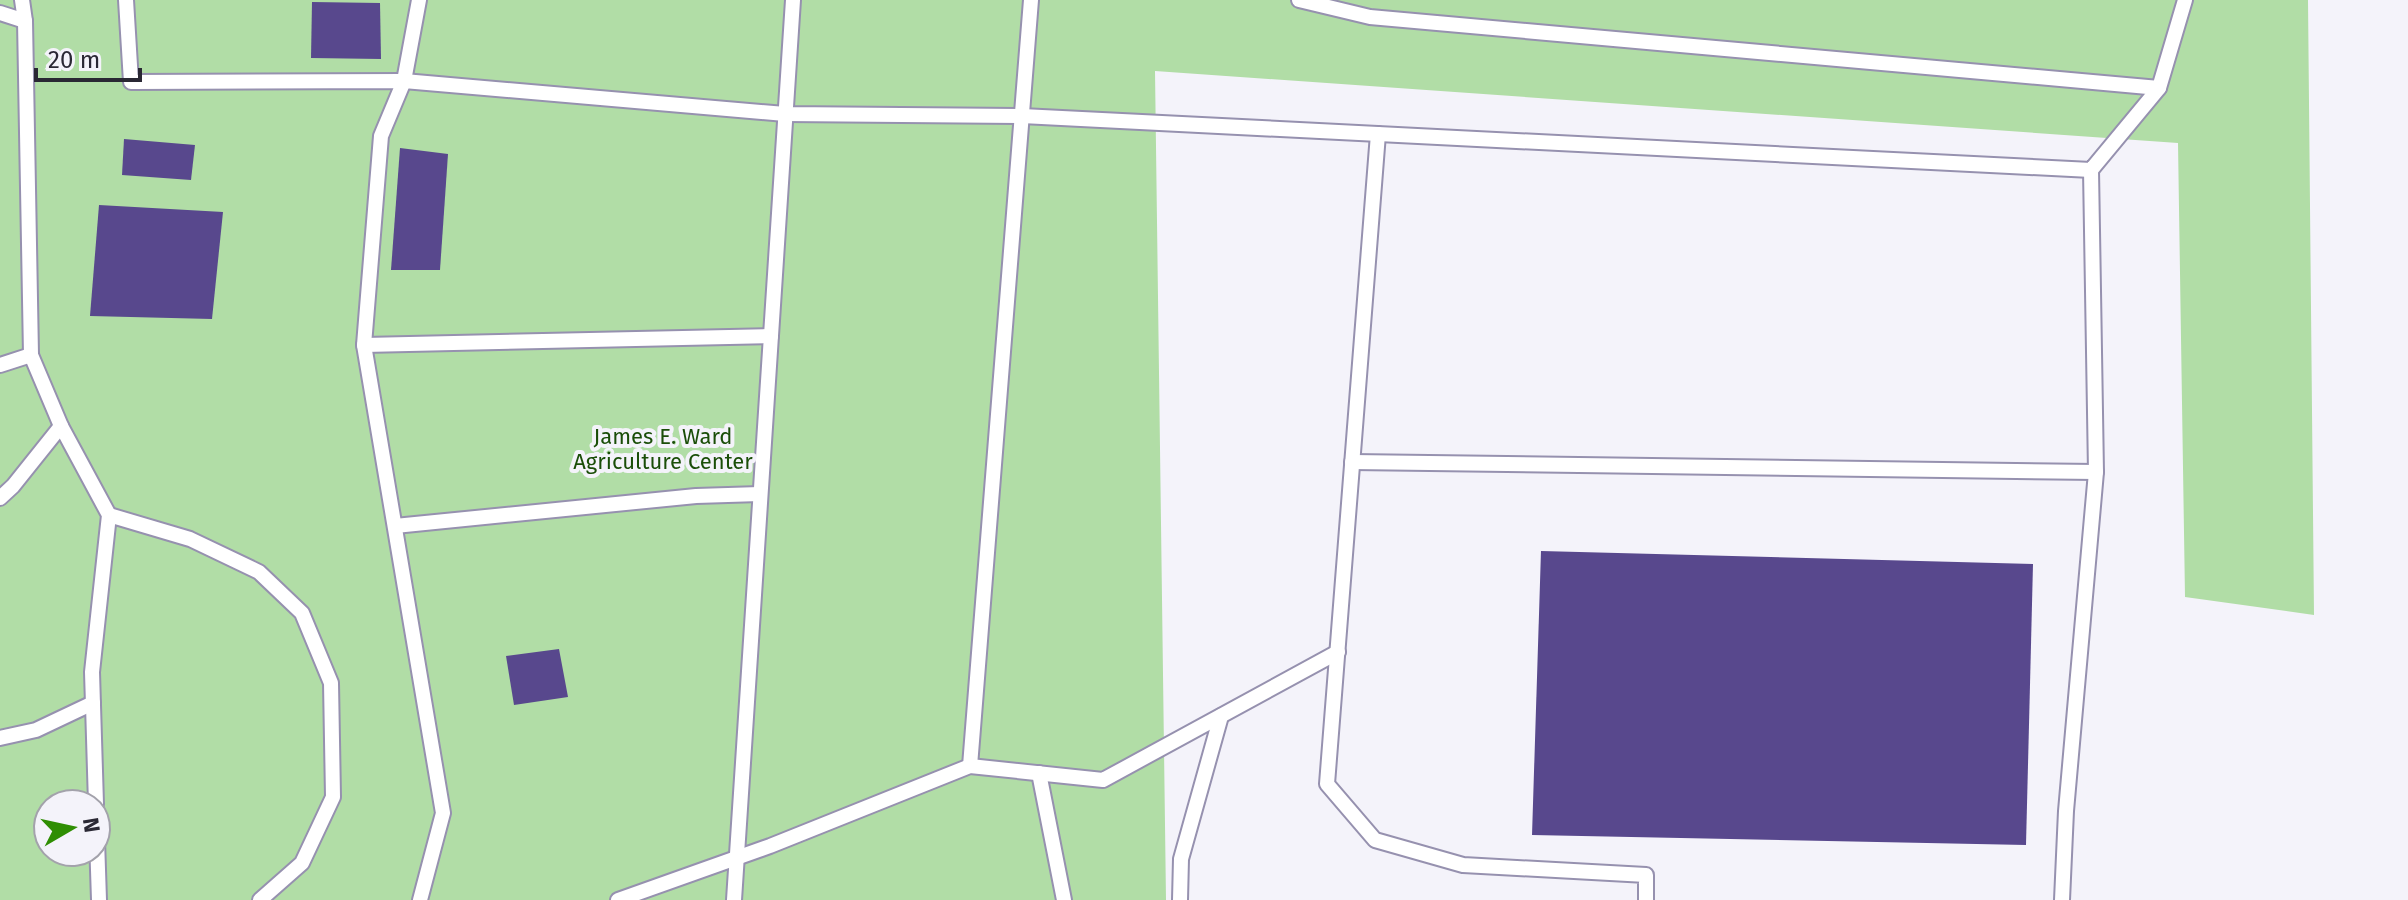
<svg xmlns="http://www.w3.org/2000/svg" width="2408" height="900" font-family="'Fira Sans',sans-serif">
<rect width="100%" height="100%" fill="#f4f3fa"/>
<path fill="#b1dda6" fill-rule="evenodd" d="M0,0H2308L2314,615L2185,597L2178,143L1155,71L1166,900H0ZM48,804H96V852H48Z"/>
<g fill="#58488d">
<polygon points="312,2 380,3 381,59 311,58"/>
<polygon points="124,139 195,145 191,180 122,175"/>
<polygon points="400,148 448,154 440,270 391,270"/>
<polygon points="99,205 223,212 212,319 90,316"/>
<polygon points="1541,551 2033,564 2026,845 1532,835"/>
<polygon points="559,649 568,697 514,705 506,656"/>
</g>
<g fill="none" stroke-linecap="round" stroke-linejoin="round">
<defs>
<g id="lane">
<polyline points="22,0 25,21 31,355 61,426 109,515 92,672 96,804"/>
<polyline points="126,0 131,82 404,81 785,114 1022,116 2091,170 2159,88 2185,0"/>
<polyline points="419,0 404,81 381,136 364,345 443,813 420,900"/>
<polyline points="1299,0 1370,17 2159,88"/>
<polyline points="0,13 25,21"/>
<polyline points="1378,134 1327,784 1375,840 1463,865 1646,875 1646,900"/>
<polyline points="364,345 771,336"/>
<polyline points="0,365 31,355"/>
<polyline points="1352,462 2096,472"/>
<polyline points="0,498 13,486 61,426"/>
<polyline points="109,515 190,539 259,572 302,613 331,683 333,797 302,863 260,900"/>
<polyline points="395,526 696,496 760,494"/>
<polyline points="0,738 36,730 93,703"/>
<polyline points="970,766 1031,0"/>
<polyline points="1039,773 1064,900"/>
<polyline points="96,809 99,900"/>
<polyline points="618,900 770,846 970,766 1103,780 1338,652"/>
<polyline points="734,900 793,0"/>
<polyline points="1180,900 1181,859 1221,716"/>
<polyline points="2062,900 2066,811 2096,472 2091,170"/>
</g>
</defs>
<use href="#lane" stroke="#9691af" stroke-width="18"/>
<use href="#lane" stroke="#fff" stroke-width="14"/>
</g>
<g text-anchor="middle" stroke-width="8" stroke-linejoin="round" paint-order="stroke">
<g font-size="22" fill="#1a4e08" stroke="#f4f3fa">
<text x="663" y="444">James E. Ward<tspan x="663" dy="25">Agriculture Center</tspan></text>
</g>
</g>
<g transform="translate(72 828) rotate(81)"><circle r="38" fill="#f4f3fa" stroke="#a3a2ab" stroke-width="2"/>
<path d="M0-6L14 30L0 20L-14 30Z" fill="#2f8e03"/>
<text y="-12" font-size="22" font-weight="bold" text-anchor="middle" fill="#2a2834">N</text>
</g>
<path d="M36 68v12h104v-12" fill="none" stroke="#2a2834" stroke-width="4"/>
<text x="48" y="68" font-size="24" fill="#2a2834" stroke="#f4f3fa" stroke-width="6" paint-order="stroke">20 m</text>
</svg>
